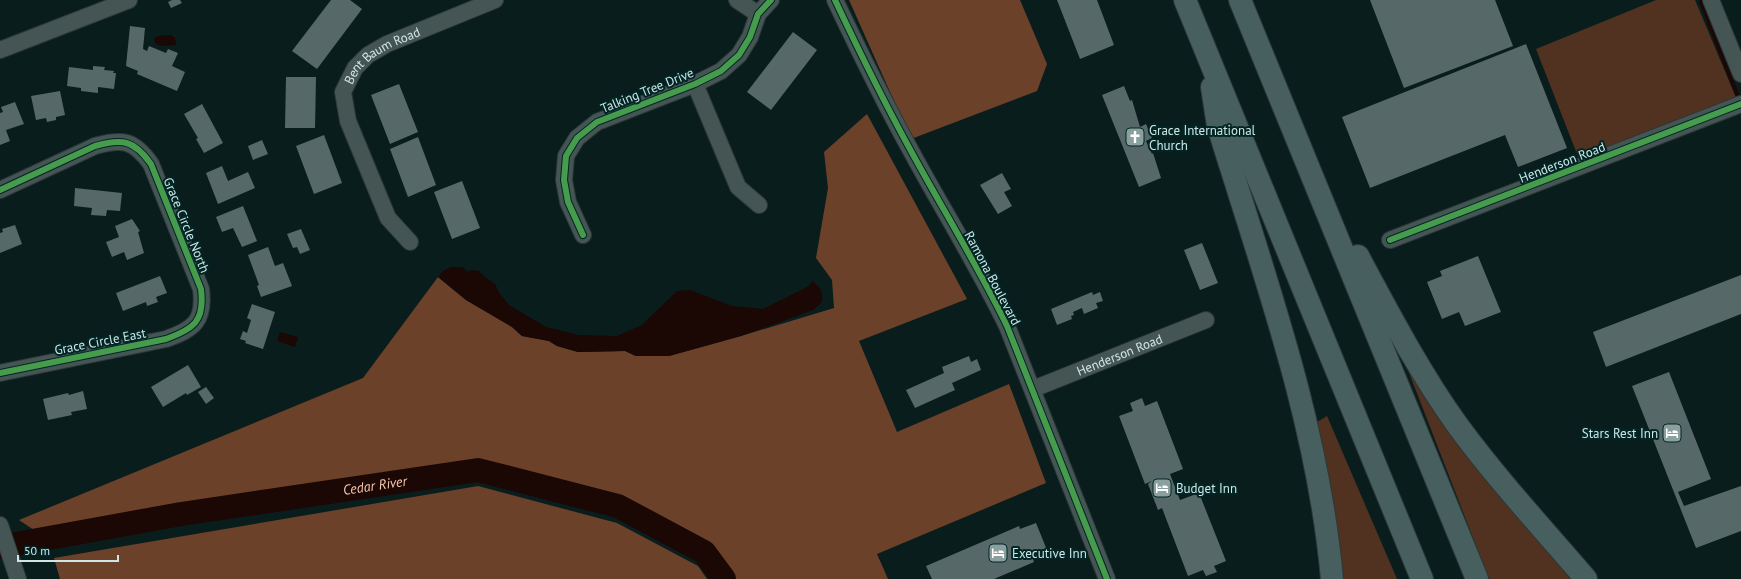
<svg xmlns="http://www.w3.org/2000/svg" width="1741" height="579" font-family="'PT Sans',sans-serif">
<rect width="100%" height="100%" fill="#0a1d1d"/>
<g fill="#513220">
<polygon points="1656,0 1695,0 1737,100 1579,159 1536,49"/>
<polygon points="1401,352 1576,579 1489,579"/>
<polygon points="1327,416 1397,579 1338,579 1317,422"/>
</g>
<g fill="#6c412a">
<polygon points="849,0 1020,0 1047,64 1037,91 911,139"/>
<polygon points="867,114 967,299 859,341 897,432 1009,384 1046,483 877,554 888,579 734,579 709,547 621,500 477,460 34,530 19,520 363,378 438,277 466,300 512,327 522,336 549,341 557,346 578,352 625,351 636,356 669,356 741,336 834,308 832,280 816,258 828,188 824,152"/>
<polygon points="478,486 617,523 698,566 707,579 60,579 54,558"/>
</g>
<g fill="#1b0703">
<path d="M171,35L175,38L176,45C169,45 157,49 154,40L157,36Z"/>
<path d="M451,267H463L467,272L472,270L479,271L486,278L495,284L500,294L509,305L546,327L579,335L617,336L642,325L677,291L690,290L732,306L763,309L809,286L812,281C821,287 823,292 822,302L813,310L741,336L669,356H636L625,351L578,352L557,346L549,341L522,336L512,327L466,300L438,277L443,271Z"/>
<polygon points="280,332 298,337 295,347 277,341"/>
</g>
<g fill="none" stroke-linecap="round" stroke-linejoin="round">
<polyline stroke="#1b0703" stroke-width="4" points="1701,2 1737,94"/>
<path stroke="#1b0703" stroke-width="24" id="s1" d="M0,547L181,514L478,470L618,506L704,552L724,579"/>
</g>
<g fill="#576868">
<polygon points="172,0 180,0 182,3 171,8 168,2"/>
<polygon points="331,0 350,0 362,9 317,69 292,51"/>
<polygon points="1057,0 1097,0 1114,45 1080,59"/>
<polygon points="1370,0 1495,0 1513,46 1404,88"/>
<polygon points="130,26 145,28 143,49 147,51 149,46 166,53 168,49 178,53 172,66 185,72 177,91 137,74 138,71 126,66"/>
<polygon points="793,32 817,50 771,110 747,92"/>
<polygon points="1526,44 1567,148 1518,167 1505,135 1370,188 1342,117"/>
<polygon points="93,66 105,67 104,70 114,71 113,73 116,73 114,89 98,87 98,93 81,91 81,88 67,86 69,67 93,70"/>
<polygon points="286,77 316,77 315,128 285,128"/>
<polygon points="399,84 418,132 390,144 371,95"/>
<polygon points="1124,86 1130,101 1132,100 1140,127 1146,124 1152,138 1146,141 1152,154 1153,153 1161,178 1139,187 1102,95"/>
<polygon points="60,91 65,115 56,117 56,120 47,122 46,118 36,120 31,96"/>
<polygon points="15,102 24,124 6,130 10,141 0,145 0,113 3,112 1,107"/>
<polygon points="202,104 223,143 204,153 196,139 198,138 184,114"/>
<polygon points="324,135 342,183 314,194 296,146"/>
<polygon points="418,137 436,185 408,197 390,149"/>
<polygon points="262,140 268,154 253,160 248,146"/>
<polygon points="222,166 228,181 248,172 255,188 218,204 206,173"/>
<polygon points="1002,173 1011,189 1004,192 1012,206 998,214 980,185"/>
<polygon points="462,181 480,228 452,239 434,192"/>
<polygon points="75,188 122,193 120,211 107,210 106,216 91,215 92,208 74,206"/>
<polygon points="243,206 257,241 242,247 233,228 222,232 216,217"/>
<polygon points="132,219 140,231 138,232 144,253 127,260 124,252 112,257 106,242 119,237 115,226"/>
<polygon points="15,225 22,244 0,253 0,233 3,232 2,229"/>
<polygon points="301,229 310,250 300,254 297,247 293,248 287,234"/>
<polygon points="1202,243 1218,283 1200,290 1184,250"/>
<polygon points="268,247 275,266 283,263 292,286 261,297 257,286 259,285 248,255"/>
<polygon points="1478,256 1501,312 1465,326 1459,312 1442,319 1427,282 1442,276 1440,271"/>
<polygon points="1741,275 1741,314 1606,367 1593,332"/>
<polygon points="160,276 167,293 156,297 158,302 147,306 146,302 123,311 116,293"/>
<polygon points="1092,292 1093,295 1100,292 1103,301 1096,303 1098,308 1084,314 1082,308 1073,312 1074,315 1071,316 1072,319 1057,325 1051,309"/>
<polygon points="252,304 275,312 263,349 245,343 246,341 240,339 243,331 247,333 251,320 247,318"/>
<polygon points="969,356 971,362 977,359 981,370 952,383 955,390 915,408 906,390 944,373 942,367"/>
<polygon points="188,365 201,387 187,395 186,393 163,407 151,387"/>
<polygon points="1669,372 1711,479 1678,492 1684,506 1741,486 1741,531 1696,548 1632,386"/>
<polygon points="206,387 214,398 206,404 198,392"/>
<polygon points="83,391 87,409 71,412 72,415 48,420 43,399 68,393 69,395"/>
<polygon points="1142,398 1145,406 1157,401 1183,469 1170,474 1180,500 1199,493 1226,561 1214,566 1217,572 1206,576 1203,570 1188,576 1162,508 1158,510 1148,484 1152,481 1145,484 1119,416 1133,411 1130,403"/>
<polygon points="1036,523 1047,550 1032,556 1034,562 994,579 932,579 926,566 1019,526 1020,529"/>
</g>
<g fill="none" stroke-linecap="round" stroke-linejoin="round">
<defs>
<g id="minor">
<polyline points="737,0 758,14"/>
<path d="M835,0C859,51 884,102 911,151C943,210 978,266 1007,326L1107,579"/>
<polyline points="1711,0 1741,74"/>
<polyline points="0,50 129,0"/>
<polyline points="695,84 738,187 759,205"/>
<path d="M0,190L95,146C122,138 134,140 151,164L201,289C205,321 194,329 166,339L0,373"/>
<polyline points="583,235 568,202 564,180 566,156 577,138 597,122 695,84 721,71 739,55 750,37 758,14 771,0"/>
<polyline points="1390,240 1741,104"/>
<path id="s2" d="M410,242L388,218L348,121L343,92L355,68L368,55L387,44L495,0"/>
<path id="s3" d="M1033,389L1206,320"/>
<polyline points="0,525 18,579"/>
</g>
<g id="highway">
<polyline points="1185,0 1422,579"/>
<polyline points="1240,0 1477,579"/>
<path d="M1212,87L1218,126C1264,275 1318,423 1332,579"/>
<path d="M1358,256C1389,314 1420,373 1458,426C1497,479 1543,529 1586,579"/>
</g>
</defs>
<use href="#minor" stroke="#2b3838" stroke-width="18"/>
<use href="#highway" stroke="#2b3838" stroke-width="24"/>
<use href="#minor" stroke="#455554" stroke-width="16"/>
<use href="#highway" stroke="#485f5f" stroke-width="22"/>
<defs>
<g id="cycleway">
<path d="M835,0C859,51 884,102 911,151C943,210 978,266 1007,326L1107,579"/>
<path d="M0,190L95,146C122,138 134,140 151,164L201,289C205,321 194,329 166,339L0,373"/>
<polyline points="583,235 568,202 564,180 566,156 577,138 597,122 695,84 721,71 739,55 750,37 758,14 771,0"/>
<polyline points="1390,240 1741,104"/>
</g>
</defs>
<use href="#cycleway" stroke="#022525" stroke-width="8"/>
<use href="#cycleway" stroke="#469c4c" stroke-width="6"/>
</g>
<defs>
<symbol id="church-square" viewBox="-11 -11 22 22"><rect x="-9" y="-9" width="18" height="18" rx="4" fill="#8aa09f" stroke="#022525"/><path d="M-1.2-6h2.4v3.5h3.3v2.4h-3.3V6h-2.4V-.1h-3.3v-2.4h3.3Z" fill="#fff"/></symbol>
<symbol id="hotel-square" viewBox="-11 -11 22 22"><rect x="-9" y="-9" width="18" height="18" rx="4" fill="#8aa09f" stroke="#022525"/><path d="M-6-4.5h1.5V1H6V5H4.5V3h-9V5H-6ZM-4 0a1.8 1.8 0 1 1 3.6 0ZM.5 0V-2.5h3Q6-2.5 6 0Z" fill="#fff"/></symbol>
</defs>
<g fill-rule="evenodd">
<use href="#church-square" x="1124" y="126" width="22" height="22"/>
<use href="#hotel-square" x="1661" y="422" width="22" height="22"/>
<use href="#hotel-square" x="1151" y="477" width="22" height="22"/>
<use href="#hotel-square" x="987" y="542" width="22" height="22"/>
</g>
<g text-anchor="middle" stroke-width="4" stroke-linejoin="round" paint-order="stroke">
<g font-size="13" fill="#cfe6e5" stroke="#022525">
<text dy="5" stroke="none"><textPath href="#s2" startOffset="223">Bent Baum Road</textPath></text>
<text transform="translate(647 90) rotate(-22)" y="5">Talking Tree Drive</text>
<text transform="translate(1562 162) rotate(-21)" y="5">Henderson Road</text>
<text transform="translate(187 225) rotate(68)" y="5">Grace Circle North</text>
<text transform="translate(993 278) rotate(62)" y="5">Ramona Boulevard</text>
<text transform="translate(100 341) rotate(-11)" y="5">Grace Circle East</text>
<text dy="5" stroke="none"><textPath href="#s3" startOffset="93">Henderson Road</textPath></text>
</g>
<g font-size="13" fill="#cfe6e5" stroke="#022525" text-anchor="start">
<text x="1149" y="135">Grace International<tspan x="1149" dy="15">Church</tspan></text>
<text x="1658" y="438" text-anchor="end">Stars Rest Inn</text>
<text x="1176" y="493">Budget Inn</text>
<text x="1012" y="558">Executive Inn</text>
</g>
<g font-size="14" font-style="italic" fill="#fac7af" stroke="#022525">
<text dy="5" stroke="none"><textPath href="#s1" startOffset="380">Cedar River</textPath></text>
</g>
</g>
<path d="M18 555v6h100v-6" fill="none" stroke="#cfe6e5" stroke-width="2"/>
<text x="24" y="555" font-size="12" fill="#cfe6e5" stroke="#022525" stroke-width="3" paint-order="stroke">50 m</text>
</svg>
